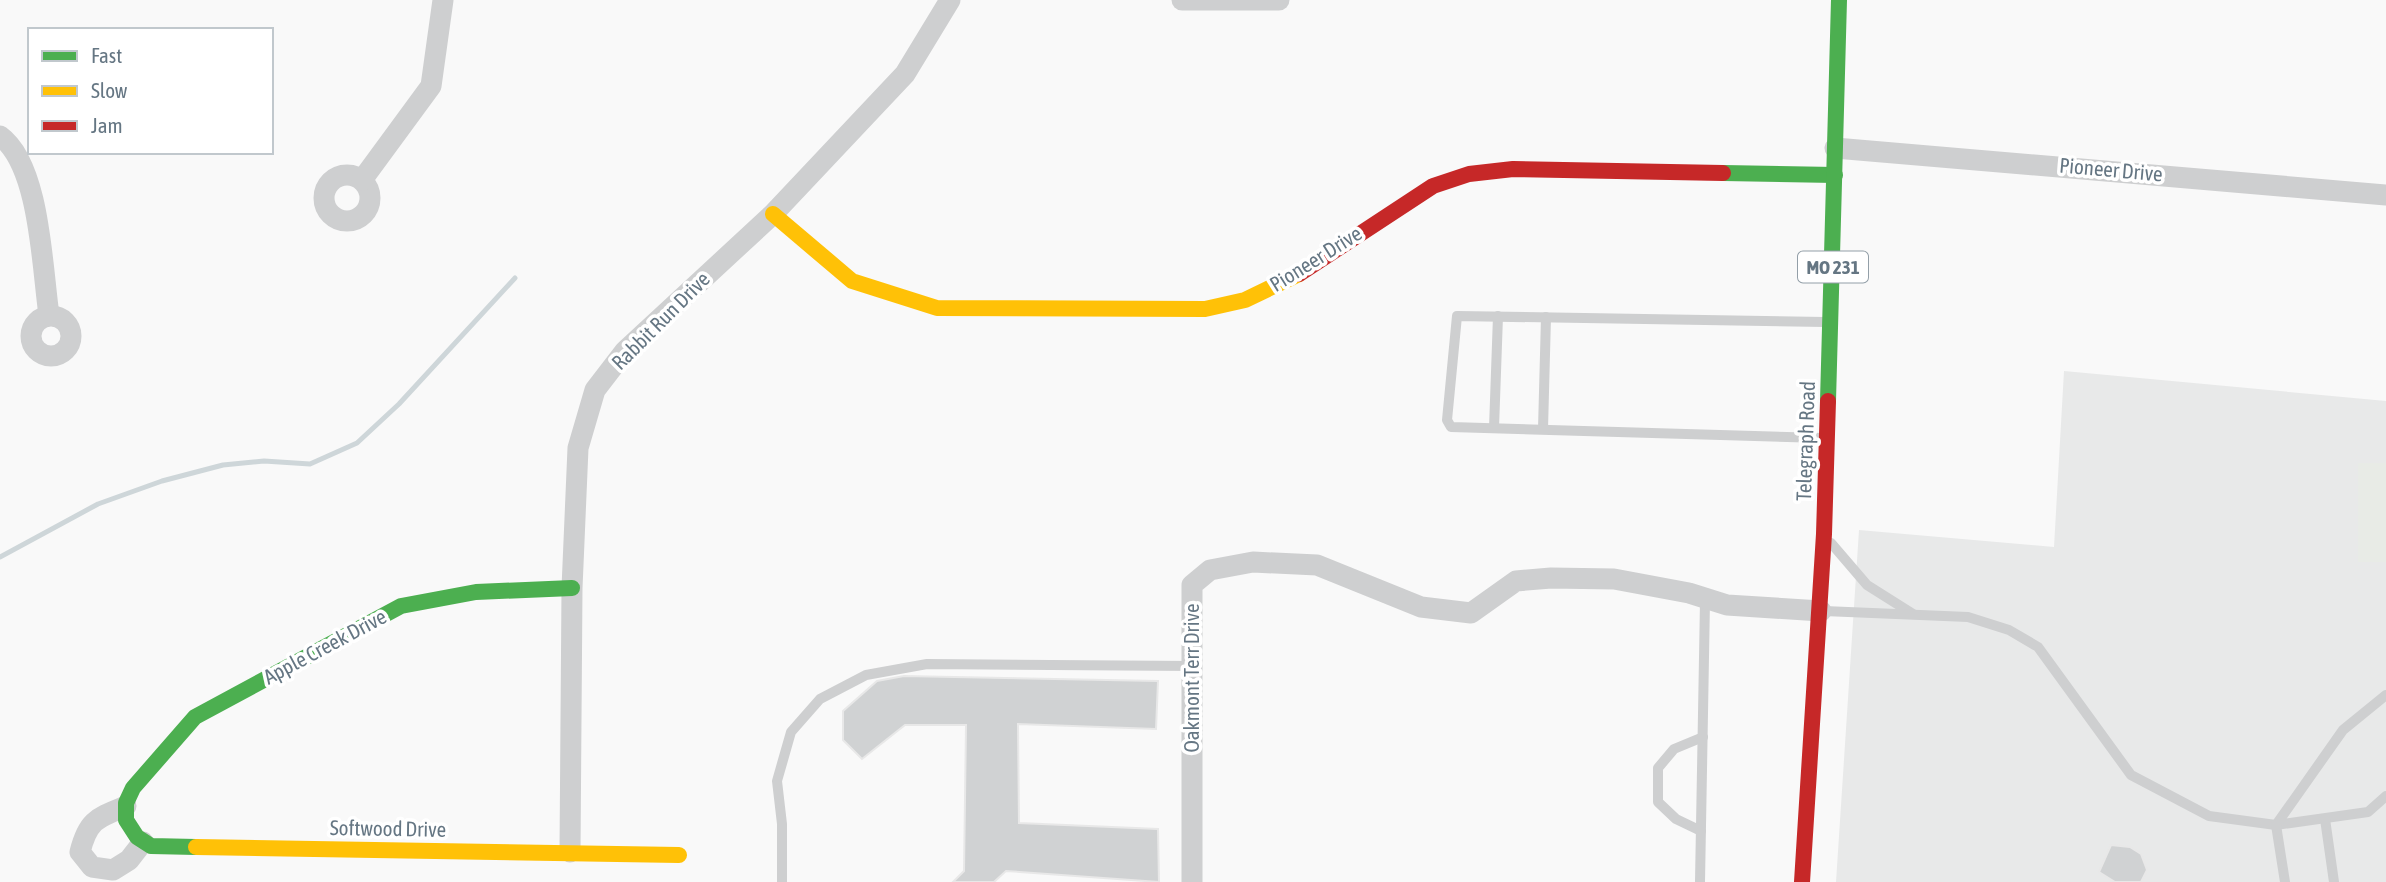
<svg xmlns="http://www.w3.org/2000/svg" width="2386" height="882" font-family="'Asap Condensed',sans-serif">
<rect width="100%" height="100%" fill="#f9f9f9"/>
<polygon fill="#e8e9e9" points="2064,371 2386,401 2386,882 1836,882 1859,530 2054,547"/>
<rect fill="#e8ebe6" x="2358" y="463" width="28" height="99"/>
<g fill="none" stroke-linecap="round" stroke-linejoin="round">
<polyline stroke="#ced6d9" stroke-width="5" points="0,557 98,504 162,481 223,465 264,461 310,464 357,443 399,404 515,278"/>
</g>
<g fill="#d0d2d3" stroke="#e8e8e8" stroke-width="2">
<polygon points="904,676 1158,681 1156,729 1018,724 1019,823 1158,829 1159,882 1006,871 994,882 953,882 964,871 966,725 905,725 862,759 843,740 843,711 877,681"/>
<polygon points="2111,845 2130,847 2141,854 2147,870 2141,882 2115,882 2099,872"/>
</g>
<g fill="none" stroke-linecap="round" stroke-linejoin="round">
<g stroke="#cecfd0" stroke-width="10">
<polyline points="1494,428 1498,316"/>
<polyline points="1543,429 1546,317"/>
<polyline points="1822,438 1451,427 1447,420 1457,316 1825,322"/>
<polyline points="1831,543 1867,585 1913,614"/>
<polyline points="1824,611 1968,617 2009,630 2038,647 2131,775 2209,816 2276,825 2368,812 2386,796"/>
<polyline points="2325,819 2334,882"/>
<polyline points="1701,831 1676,819 1658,802 1658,768 1674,749 1703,737"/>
<polyline points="782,882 782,824 777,781 791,732 820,699 866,675 927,664 1193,666"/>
<polyline points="1700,882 1705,601"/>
<polyline points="2285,882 2276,825 2343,730 2386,695"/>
</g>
<g stroke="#cecfd0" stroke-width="21">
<polyline points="1182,0 1279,0"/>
<path d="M0,136C40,165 42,267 49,315"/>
<polyline points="1835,148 2386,195"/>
<circle cx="347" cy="198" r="23"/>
<polyline points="362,180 431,86 443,0"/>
<circle cx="51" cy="336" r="20"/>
<path d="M126,806C97,818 88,820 80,852L92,867L113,870L129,860L143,842"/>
<polyline points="570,852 572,588 578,448 595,390 625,351 773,214 905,74 950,0"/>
<polyline points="1192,882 1192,585 1210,570 1253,562 1317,565 1421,607 1471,613 1516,581 1551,578 1614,579 1689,593 1727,605 1821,611"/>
</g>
<g stroke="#4caf50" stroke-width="16">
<polyline points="1723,173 1835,175"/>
<polyline points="1828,401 1839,0"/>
<polyline points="196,847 151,846 137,837 126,820 126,803 133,788 195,717 401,606 476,592 572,588"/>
</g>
<g stroke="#ffc107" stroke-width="16">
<polyline points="773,214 852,281 937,308 1205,309 1245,300 1299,274"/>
<polyline points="196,847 679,855"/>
</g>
<g stroke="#c62828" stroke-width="16">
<polyline points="1299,274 1433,186 1469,174 1513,169 1723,173"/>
<polyline points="1802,882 1824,534 1828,401"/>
</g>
</g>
<g text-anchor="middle" stroke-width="7" stroke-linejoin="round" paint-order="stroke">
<rect fill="#fff" stroke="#939fa8" stroke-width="2" x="1798" y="251.5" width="70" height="31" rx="5"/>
<g font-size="19" font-weight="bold" fill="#657683">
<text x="1833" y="274">MO 231</text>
</g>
<g font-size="21" fill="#657683" stroke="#fff">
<text transform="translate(2111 170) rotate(5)" y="7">Pioneer Drive</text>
<text transform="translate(1316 259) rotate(-32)" y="7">Pioneer Drive</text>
<text transform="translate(661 321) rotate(-45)" y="7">Rabbit Run Drive</text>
<text transform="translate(1806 441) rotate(-88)" y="7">Telegraph Road</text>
<text transform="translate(325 647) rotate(-28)" y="7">Apple Creek Drive</text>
<text transform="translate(1192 678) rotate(-90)" y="7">Oakmont Terr Drive</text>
<text transform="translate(388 829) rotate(1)" y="7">Softwood Drive</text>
</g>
</g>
<rect x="28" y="28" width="245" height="126" fill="#ffffff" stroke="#c1c8cd" stroke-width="2"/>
<rect x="42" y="51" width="35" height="10" fill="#4caf50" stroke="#c1c8cd" stroke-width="2"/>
<text x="91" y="63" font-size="21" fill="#657683">Fast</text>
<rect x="42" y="86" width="35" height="10" fill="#ffc107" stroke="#c1c8cd" stroke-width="2"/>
<text x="91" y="98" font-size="21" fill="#657683">Slow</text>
<rect x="42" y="121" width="35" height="10" fill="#c62828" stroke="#c1c8cd" stroke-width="2"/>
<text x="91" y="133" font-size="21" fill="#657683">Jam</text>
</svg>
